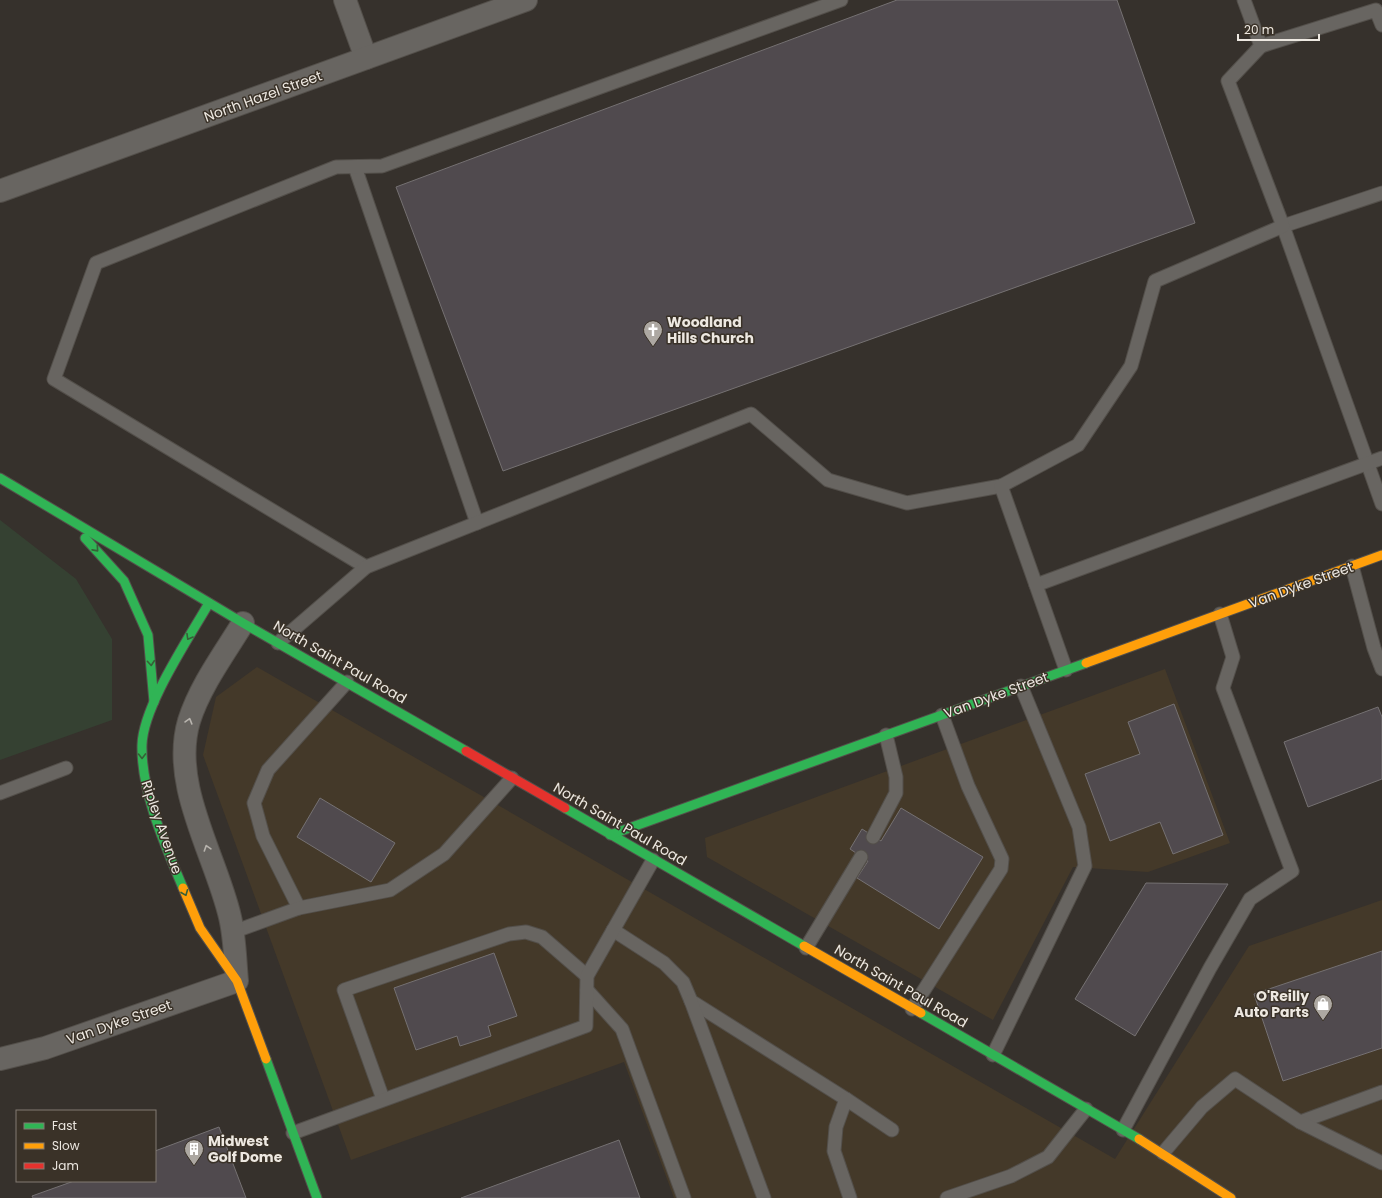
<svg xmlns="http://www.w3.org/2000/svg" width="1382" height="1198" font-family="Poppins,sans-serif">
<rect width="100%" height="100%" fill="#36312c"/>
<g fill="#443929">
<polygon points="257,667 1115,1159 1249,946 1382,900 1382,1198 674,1198 624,1062 351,1160 203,755 216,697"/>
<polygon points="1165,669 1230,843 1148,872 1073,867 993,1020 707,857 705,838"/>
</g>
<polygon fill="#354132" points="0,520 76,579 112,639 112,720 0,760"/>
<g fill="#504a4e" stroke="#757172">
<polygon points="897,0 1117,0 1195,223 503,471 396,187"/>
<polygon points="1174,704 1223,835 1173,854 1160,822 1110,841 1085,774 1140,754 1128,722"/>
<polygon points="1378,707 1382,717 1382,779 1308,807 1284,742"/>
<polygon points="320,798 395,843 371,882 297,837"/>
<polygon points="901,808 983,857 939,929 857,878 868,861 850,849 862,829 881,841"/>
<polygon points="1146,883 1228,884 1135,1036 1075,999"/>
<polygon points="1382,951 1382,1048 1283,1081 1254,994"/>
<polygon points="494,953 517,1016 488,1026 491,1036 460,1046 457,1036 416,1050 394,988"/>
<polygon points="219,1127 246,1198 33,1198 32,1196 74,1181 155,1181 155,1151"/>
<polygon points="619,1140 640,1198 461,1198"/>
</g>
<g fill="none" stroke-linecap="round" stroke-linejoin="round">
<defs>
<g id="lane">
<polyline points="1261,46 1376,10 1382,25"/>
<polyline points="355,167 477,523"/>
<polyline points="1382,193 1283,226 1382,504"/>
<polyline points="1352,566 1374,648 1382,669"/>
<polyline points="366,567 54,379 96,263 336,167 382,166 841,0"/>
<polyline points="1036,585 1382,458"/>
<polyline points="278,643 366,567 751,414 828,480 907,503 1001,486"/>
<polyline points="1066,670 1001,486 1078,445 1131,366 1155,281 1283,226 1228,81 1261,46 1244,0"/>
<polyline points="0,793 66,768"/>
<polyline points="873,837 896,793 896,777 886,735"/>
<polyline points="299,908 263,836 254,803 268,770 347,682"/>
<polyline points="613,930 664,963 683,982 691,1001 846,1099"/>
<polyline points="233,932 299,908 390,890 444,854 512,778"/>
<polyline points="806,948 861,857"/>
<polyline points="587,990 622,1029 684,1198"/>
<polyline points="691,1001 764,1198"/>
<polyline points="912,1009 1001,869 1002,859 968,786 942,715"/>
<polyline points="993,1055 1085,866 1079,827 1021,686"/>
<polyline points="383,1099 344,990 509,934 526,932 542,937 587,976"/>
<polyline points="1300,1122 1382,1092"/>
<polyline points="1123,1130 1210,968 1250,899 1292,871 1223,688 1233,657 1220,614"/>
<polyline points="293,1133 586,1026 587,976 653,860"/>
<polyline points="1163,1153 1202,1107 1235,1079 1300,1122 1382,1163"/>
<polyline points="850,1198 834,1151 836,1127 846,1099 892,1130"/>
<polyline points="947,1198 1011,1176 1048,1157 1086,1109"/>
</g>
<g id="street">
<polyline points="345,0 366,58"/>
<polyline points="0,191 526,0"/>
<path d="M0,1059L45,1048L237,981C235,960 235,938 230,917C216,856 170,785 189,721C200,686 224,654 243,623"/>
</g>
<g id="fast">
<polyline points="0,478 243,623 466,751"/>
<polyline points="85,538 124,581 148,635 154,702"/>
<polyline points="565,808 804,946"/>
<polyline points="610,835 1086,663"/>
<path d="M183,888C165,845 141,792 142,745C143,706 189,638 209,603"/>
<polyline points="921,1013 1139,1139"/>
<polyline points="266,1059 317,1198"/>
</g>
<g id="slow">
<polyline points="1086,663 1382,555"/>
<polyline points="183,888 200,928 237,981 266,1059"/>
<polyline points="804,946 921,1013"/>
<polyline points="1139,1139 1231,1198"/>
</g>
<polyline id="jam" points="466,751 565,808"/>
</defs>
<use href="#lane" stroke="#534f4a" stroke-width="15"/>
<use href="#street" stroke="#534f4a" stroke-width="24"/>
<use href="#fast" stroke="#534f4a" stroke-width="11"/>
<use href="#slow" stroke="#534f4a" stroke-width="11"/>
<use href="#jam" stroke="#534f4a" stroke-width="11"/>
<use href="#lane" stroke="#686561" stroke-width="13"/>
<use href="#street" stroke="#686561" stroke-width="22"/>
<use href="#fast" stroke="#30b455" stroke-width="9"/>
<use href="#slow" stroke="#ff9f0a" stroke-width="9"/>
<use href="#jam" stroke="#e5322d" stroke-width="9"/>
</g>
<defs><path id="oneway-chevron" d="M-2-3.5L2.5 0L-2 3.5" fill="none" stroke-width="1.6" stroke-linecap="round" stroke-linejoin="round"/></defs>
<g stroke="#366038">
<use href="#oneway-chevron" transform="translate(96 549) rotate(48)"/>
<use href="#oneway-chevron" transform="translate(189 637) rotate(120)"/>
<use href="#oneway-chevron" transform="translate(151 663) rotate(85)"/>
<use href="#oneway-chevron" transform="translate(142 756) rotate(89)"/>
<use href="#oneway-chevron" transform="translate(185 893) rotate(68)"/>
</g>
<g stroke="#b8b4ae">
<use href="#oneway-chevron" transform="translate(189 721) rotate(-74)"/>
<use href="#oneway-chevron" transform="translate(207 848) rotate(-108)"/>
</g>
<defs>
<symbol id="church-pin" viewBox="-11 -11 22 30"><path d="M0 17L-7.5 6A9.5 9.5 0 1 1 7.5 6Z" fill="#ada8a2" stroke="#3a3228"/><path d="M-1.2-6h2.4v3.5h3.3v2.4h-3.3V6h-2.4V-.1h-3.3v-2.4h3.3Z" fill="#fff"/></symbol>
<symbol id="shop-pin" viewBox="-11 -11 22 30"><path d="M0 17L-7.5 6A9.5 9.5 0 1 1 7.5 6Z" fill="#ada8a2" stroke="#3a3228"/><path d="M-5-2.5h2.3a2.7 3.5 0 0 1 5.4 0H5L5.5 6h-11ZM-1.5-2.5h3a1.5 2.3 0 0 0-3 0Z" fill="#fff"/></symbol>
<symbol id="building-pin" viewBox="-11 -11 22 30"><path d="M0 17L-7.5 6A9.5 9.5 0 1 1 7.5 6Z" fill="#ada8a2" stroke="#3a3228"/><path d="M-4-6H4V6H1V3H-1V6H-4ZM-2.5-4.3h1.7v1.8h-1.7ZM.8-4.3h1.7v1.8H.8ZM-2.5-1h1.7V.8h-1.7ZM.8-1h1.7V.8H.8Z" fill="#fff"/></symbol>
</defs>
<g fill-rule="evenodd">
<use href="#church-pin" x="642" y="319" width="22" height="30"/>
<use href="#shop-pin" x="1312" y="993" width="22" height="30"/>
<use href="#building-pin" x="183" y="1138" width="22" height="30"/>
</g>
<g text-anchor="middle" stroke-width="3" stroke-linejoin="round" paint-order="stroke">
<g font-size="14" fill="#ede8e1" stroke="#3a3228">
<text transform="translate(263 96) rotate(-20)" y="5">North Hazel Street</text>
<text transform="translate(1301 585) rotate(-20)" y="5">Van Dyke Street</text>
<text transform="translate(340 662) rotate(30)" y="5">North Saint Paul Road</text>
<text transform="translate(996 695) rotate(-20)" y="5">Van Dyke Street</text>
<text transform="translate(620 824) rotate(30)" y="5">North Saint Paul Road</text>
<text transform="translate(162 827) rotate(71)" y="5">Ripley Avenue</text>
<text transform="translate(901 986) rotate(30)" y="5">North Saint Paul Road</text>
<text transform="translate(119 1022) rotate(-19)" y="5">Van Dyke Street</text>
</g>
<g font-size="14" font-weight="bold" fill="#ede8e1" stroke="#3a3228" text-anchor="start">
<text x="667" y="327">Woodland<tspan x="667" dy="16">Hills Church</tspan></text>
<text x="1309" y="1001" text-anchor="end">O'Reilly<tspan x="1309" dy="16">Auto Parts</tspan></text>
<text x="208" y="1146">Midwest<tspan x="208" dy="16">Golf Dome</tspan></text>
</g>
</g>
<rect x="16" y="1110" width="140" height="72" fill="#3a3228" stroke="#827b72"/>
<rect x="24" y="1123" width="20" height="6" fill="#30b455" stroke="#827b72"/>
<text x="52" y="1130" font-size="12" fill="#ede8e1">Fast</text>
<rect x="24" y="1143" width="20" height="6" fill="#ff9f0a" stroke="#827b72"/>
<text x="52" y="1150" font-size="12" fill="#ede8e1">Slow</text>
<rect x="24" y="1163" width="20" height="6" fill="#e5322d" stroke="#827b72"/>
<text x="52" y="1170" font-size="12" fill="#ede8e1">Jam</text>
<path d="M1238 34v6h81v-6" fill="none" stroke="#ede8e1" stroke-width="2"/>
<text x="1244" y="34" font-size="12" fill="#ede8e1" stroke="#3a3228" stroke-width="3" paint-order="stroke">20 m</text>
</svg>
